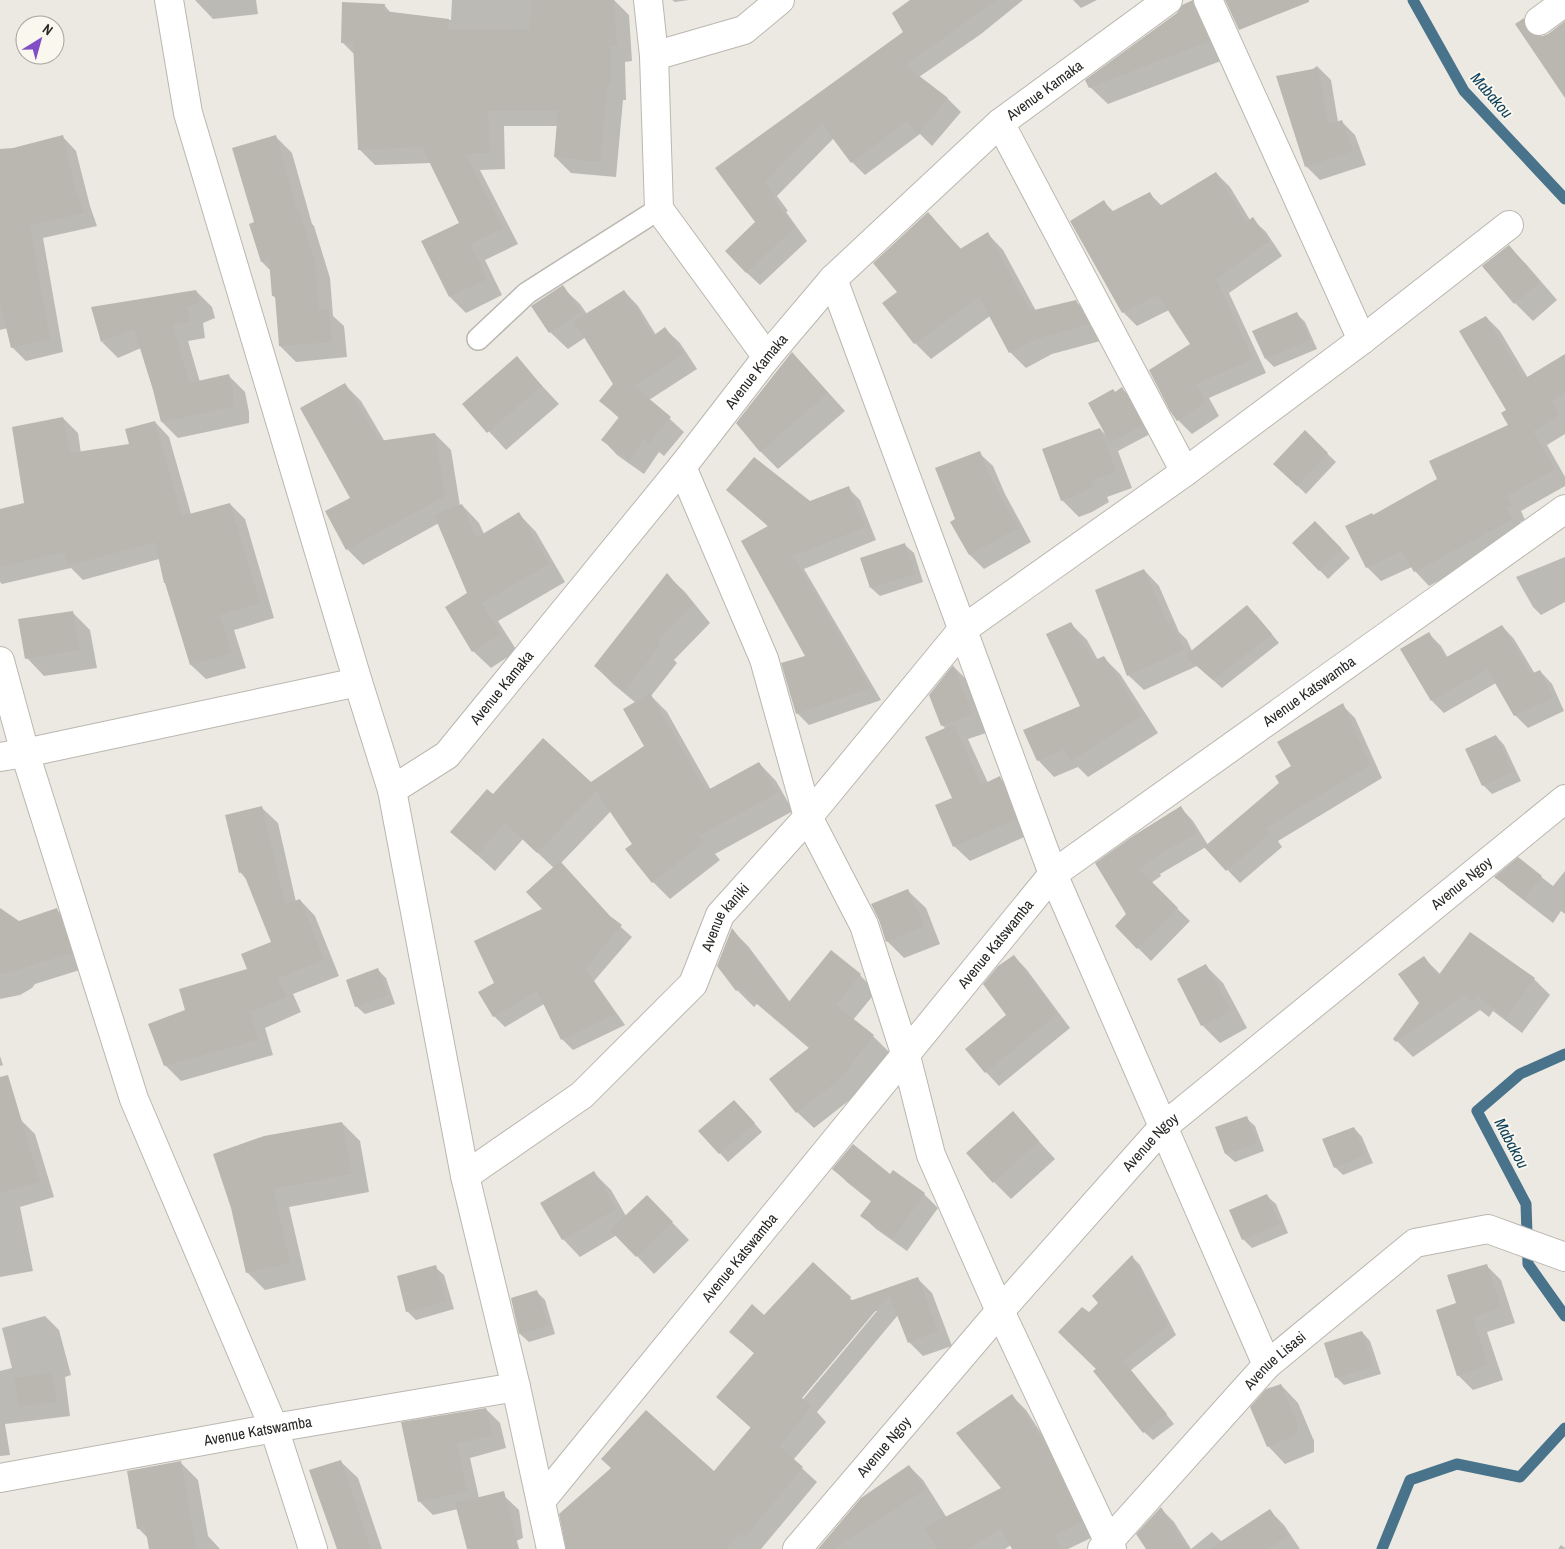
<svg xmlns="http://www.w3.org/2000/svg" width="1565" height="1549" font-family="'Archivo Narrow',sans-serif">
<rect width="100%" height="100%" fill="#ece9e2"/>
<g fill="#0003" fill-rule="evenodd">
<polygon points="195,0 256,0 258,14 213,19"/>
<polygon points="452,0 614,0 629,15 632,61 625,62 626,100 623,100 616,177 571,173 555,157 557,126 504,126 505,169 480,170 518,244 485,260 502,295 466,313 450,297 461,223 431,163 375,165 359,149 355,55 342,42 384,5 391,13 451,20"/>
<polygon points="672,0 689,0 675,2"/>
<polygon points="913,0 1023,0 981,34 919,77 948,99 961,112 932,146 920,134 865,175 852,162 834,138 777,196 788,211 786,212 807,241 760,285 746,272 757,223 717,168 905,32"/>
<polygon points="1073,0 1097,0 1081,8"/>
<polygon points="1192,2 1210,19 1226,59 1108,104 1090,87"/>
<polygon points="1524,20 1542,37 1549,35 1565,23 1565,89 1517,24"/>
<polygon points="1317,66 1331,80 1338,122 1341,121 1355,135 1366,165 1320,180 1306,166 1282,91"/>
<polygon points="63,137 76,151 90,206 97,226 43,238 63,352 26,361 12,347 8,328 0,330 0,152"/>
<polygon points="276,137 292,153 312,224 314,226 330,278 333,316 344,326 347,357 296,362 280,346 277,299 273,296 271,271 262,262 250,225 256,223"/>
<polygon points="1216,173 1230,187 1250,220 1252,219 1266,232 1282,256 1229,293 1266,373 1209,398 1219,416 1192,434 1178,420 1191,344 1169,310 1137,326 1123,312 1104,202 1114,212 1150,194 1162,206"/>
<polygon points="928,213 962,250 988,234 1003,250 1036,311 1075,301 1092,317 1104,340 1052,354 1026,368 1010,352 990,316 931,359 915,343 899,292"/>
<polygon points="1509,247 1526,264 1557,300 1533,321 1515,303 1483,266"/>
<polygon points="562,287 580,304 587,314 624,291 638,306 656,335 665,329 680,343 697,369 649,400 684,432 664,456 659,452 644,474 617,455 603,440 620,419 601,401 615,384 586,337 568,349 550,332"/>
<polygon points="196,291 212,307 215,318 203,323 205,338 188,341 200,382 229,376 245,392 249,412 249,423 178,438 162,422 154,389 141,348 118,358 102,342"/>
<polygon points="1297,314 1305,322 1317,349 1274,367 1266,359"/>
<polygon points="1486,317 1500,331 1528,378 1565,355 1565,434 1547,445 1565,477 1565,486 1521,511 1525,520 1520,522 1526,534 1429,586 1415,571 1412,567 1381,581 1367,567 1373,516 1439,480 1509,426 1507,411"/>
<polygon points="792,353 809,371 845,411 778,469 760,451"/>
<polygon points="516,358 559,404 506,450 464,404"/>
<polygon points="345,385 361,401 385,442 435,434 451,450 460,506 462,505 479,523 484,534 519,514 536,532 565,582 498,621 517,651 491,668 473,651 469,593 439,523 363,565 347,549 352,498"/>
<polygon points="1122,389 1131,397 1150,434 1118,451 1132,488 1107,497 1109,502 1092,512 1079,517 1062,500 1100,429 1108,437 1115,393"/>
<polygon points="63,418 78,433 81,453 131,445 155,422 169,437 191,514 230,504 245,519 274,618 234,630 246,668 206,679 191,665 159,559 83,580 71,568 2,584 0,582 0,510 25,504"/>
<polygon points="1305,432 1336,462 1306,494 1275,464"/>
<polygon points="979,453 993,466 1005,494 1031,542 984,569 970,555 952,522 956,520"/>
<polygon points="848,488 860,500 876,540 804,569 881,700 809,725 797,713 807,656 769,527 727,490 810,503"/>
<polygon points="1315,522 1350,558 1328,579 1294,543"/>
<polygon points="905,545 914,553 923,582 880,596 871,588"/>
<polygon points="1565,557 1565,602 1541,615 1533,607 1516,577"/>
<polygon points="1144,570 1159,586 1179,632 1187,640 1192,651 1256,615 1279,643 1222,688 1197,666 1144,690 1128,675"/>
<polygon points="667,575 685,592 710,623 674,660 677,663 651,696 667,712 711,790 759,763 776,781 793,811 715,854 720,860 670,899 653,882 633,844 611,811 560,864 613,920 632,937 594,981 625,1025 573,1050 562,1039 544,1004 505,1027 494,1016 479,993 496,983 545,910 554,868 523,839 495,871 452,832 493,795 591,783 645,747 636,703 613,684 595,666"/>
<polygon points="72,612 90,630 97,668 44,676 27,658"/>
<polygon points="1071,624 1087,640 1098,660 1104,658 1120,674 1158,733 1088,777 1078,767 1054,777 1038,760 1082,706"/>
<polygon points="1502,626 1514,639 1535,674 1540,671 1552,684 1564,711 1528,728 1515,715 1496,683 1444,713 1432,701 1429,634 1441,646 1448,658"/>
<polygon points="954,667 971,684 989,732 968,739 988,783 1000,778 1015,793 1031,834 970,861 954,846 954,799 946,729 942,725"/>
<polygon points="1342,705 1355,718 1382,778 1278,841 1282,847 1240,883 1206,847 1160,874 1161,876 1151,883 1190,921 1151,961 1116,926 1128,914 1096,864 1181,808 1193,821 1208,845 1280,783"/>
<polygon points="1496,736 1504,745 1521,781 1492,794 1483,785"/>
<polygon points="262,808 278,823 296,902 300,900 315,916 339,976 293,994 301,1012 265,1028 273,1055 181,1081 165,1065 186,1011 249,970 273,943 247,880 240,872"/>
<polygon points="1518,859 1553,886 1565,871 1565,914 1561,911 1553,923 1508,888 1496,877"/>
<polygon points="908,891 926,908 940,944 904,958 887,941"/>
<polygon points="57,910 72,925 86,968 35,984 32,988 20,995 0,999 0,912 19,922"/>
<polygon points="732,930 748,946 790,1002 860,975 876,992 853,1020 873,1036 889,1052 856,1095 814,1128 797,1112 771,1079 810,1049 757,1004 754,1007 737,990 718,966"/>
<polygon points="1014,956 1027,970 1070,1028 999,1086 986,1072 967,1049 1008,1015"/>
<polygon points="1423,957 1441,975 1534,979 1550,995 1522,1033 1493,1011 1489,1017 1480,1010 1413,1057 1395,1039 1420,1003"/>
<polygon points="1206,966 1223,983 1247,1028 1220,1043 1202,1025"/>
<polygon points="378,970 386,978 395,1004 365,1014 356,1006"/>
<polygon points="0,1056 3,1065 0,1066"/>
<polygon points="743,1110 762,1132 728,1162 700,1131"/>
<polygon points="1013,1113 1055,1159 1011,1199 994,1182"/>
<polygon points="1246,1118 1255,1126 1264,1151 1235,1162 1226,1154 1217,1128"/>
<polygon points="20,1119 35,1134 54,1197 20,1207 33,1271 0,1277 0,1125"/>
<polygon points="342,1123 360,1141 369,1192 289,1207 306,1280 265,1290 247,1272 232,1207"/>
<polygon points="1354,1128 1362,1137 1373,1163 1343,1175 1335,1167"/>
<polygon points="834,1169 891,1176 894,1171 924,1194 938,1208 907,1251 876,1229 862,1216 872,1202 848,1183"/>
<polygon points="594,1173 611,1190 626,1216 664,1214 689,1240 654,1274 617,1235 580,1257 563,1239"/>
<polygon points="1267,1196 1276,1204 1288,1233 1252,1248 1243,1239"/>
<polygon points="1132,1257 1140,1265 1176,1335 1131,1370 1174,1424 1153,1440 1144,1432 1098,1369 1099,1303"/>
<path d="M813,1264L853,1301L917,1278L932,1293L952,1346L923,1356L909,1342L898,1315L817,1412L826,1422L793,1460L817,1482L761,1549H567L714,1473L752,1429L717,1397L755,1354L731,1332L765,1317ZM874,1311H877L799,1404L798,1402Z"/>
<polygon points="1486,1265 1501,1280 1515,1323 1487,1332 1503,1380 1473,1390 1458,1375 1458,1304"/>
<polygon points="435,1267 444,1275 454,1309 416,1320 407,1311"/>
<polygon points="536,1291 545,1300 555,1334 529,1342 520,1334"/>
<polygon points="45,1316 59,1330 71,1375 65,1377 70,1416 5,1424 10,1455 0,1456 0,1371 12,1368 2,1328"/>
<polygon points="1362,1332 1370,1341 1381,1374 1344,1385 1336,1377"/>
<polygon points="1281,1385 1298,1403 1314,1441 1314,1452 1285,1464 1268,1446"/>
<polygon points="1012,1396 1026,1410 1060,1462 1095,1536 1068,1549 1013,1549 1011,1545 1005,1549 819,1549 909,1466 923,1480 947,1518 1003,1488"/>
<polygon points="486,1409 500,1423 506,1448 470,1458 479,1498 501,1493 519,1510 523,1538 516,1541 518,1549 468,1549 458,1509 433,1515 419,1501 402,1423"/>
<polygon points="340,1461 358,1478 382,1549 338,1549"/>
<polygon points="180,1462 198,1480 208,1536 220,1549 150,1549 149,1539 138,1528"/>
<polygon points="1161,1509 1174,1522 1191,1549 1147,1549"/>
<polygon points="1270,1511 1284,1525 1300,1549 1191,1549 1212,1532 1222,1542"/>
<polygon points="1561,1545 1565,1548 1565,1549 1558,1549"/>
</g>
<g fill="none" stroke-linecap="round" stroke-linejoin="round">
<g stroke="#48738b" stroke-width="11">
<polyline points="1413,0 1464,91 1565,199"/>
<polyline points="1565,1054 1520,1074 1477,1111 1526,1204 1528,1264 1565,1316"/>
<polyline points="1382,1549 1410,1480 1457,1464 1520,1477 1565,1428"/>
</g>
</g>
<g fill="#bab7b0">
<polygon points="531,0 614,0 617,46 610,46 610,85 608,85 600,162 554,157 558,111 488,111 490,153 466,154 503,228 470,244 487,279 449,297 421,241 459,223 422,147 358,150 353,43 341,43 342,2 385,4 384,11 449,19 448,29 529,30"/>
<polygon points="910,0 997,0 905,65 948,98 918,134 907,121 851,163 822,124 765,182 776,197 774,199 795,227 746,273 725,251 755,222 715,168 903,32 892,13"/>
<polygon points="1193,0 1194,6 1209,41 1089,88 1085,80 1177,13 1182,5"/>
<polygon points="1225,0 1309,0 1309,2 1239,30"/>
<polygon points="1524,18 1524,23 1527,31 1532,35 1540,37 1548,34 1565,21 1565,98 1515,24"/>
<polygon points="1318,68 1328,124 1342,120 1353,151 1305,167 1276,76"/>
<polygon points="63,135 76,191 84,213 30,225 50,339 11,348 0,303 0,149 13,148"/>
<polygon points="276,135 297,210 299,209 315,261 319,310 329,309 332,342 279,346 275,296 272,296 269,260 261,262 249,224 254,222 232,148"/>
<polygon points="1216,172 1246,222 1253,217 1269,241 1216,279 1253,359 1196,384 1206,402 1177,421 1170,411 1149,370 1190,344 1158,295 1122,313 1070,221 1104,200 1111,212 1150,192 1158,207"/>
<polygon points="928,212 960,249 988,232 1030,311 1076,300 1089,324 1036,339 1009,353 979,297 914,344 882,303 897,292 873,263"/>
<polygon points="1509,245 1540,282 1514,304 1482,266"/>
<polygon points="563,285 581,312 549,333 531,306"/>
<polygon points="196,290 200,302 187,307 190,322 173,325 189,383 229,374 233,394 233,407 161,422 153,390 134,329 101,342 91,307"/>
<polygon points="624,290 653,336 665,327 684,354 634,386 671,417 649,443 644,439 629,460 601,440 619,417 599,401 613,384 574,321"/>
<polygon points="1297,312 1310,340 1265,359 1252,331"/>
<polygon points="1486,316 1524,379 1565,354 1565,392 1551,401 1559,415 1533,431 1555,469 1507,496 1512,506 1506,508 1513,519 1414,572 1402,551 1366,568 1345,526 1372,513 1373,515 1437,479 1429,461 1508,425 1501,413 1506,410 1459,331"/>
<polygon points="792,352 828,393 760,452 736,423"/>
<polygon points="517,356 542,386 487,433 462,404"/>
<polygon points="345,383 379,441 435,433 445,496 346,550 325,511 350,498 300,408"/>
<polygon points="1122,387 1143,425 1110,443 1088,403 1113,389 1115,392"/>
<polygon points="63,417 70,453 129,444 125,429 155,421 182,516 230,503 260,603 220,615 232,653 190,665 165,583 164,583 155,542 67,566 64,552 0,567 0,509 24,503 12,427"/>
<polygon points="1100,428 1116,471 1092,481 1093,486 1075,496 1061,501 1042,449"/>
<polygon points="1305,430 1328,453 1297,486 1273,464"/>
<polygon points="980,451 991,479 1018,528 969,555 950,522 955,519 935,468"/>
<polygon points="754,457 810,501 849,486 865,527 793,556 870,688 796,714 781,663 805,656 741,541 768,526 726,490"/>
<polygon points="462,504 476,538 519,512 549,564 482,603 501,634 472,652 445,607 467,593 434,515"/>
<polygon points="1315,521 1342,549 1319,571 1292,543"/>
<polygon points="905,543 915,574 870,588 860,558"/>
<polygon points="1144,569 1168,625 1172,623 1184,650 1127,676 1095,590"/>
<polygon points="667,573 694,605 657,642 660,645 624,691 594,666"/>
<polygon points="1247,605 1272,634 1213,680 1185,656"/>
<polygon points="73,611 80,650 25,659 18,619"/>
<polygon points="1071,622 1093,661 1104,656 1142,716 1070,761 1064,749 1037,761 1023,730 1080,706 1046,634"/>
<polygon points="1502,625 1531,674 1540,670 1553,698 1514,716 1487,669 1431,701 1400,649 1429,632 1445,658"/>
<polygon points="953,665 972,714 941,726 929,695"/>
<polygon points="650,693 706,791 759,762 777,793 699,836 704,842 652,883 625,849 632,844 596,791 537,853 505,823 477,855 450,832 487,789 493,794 543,738 591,782 644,746 623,709"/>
<polygon points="1343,703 1370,765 1266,828 1270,833 1226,871 1204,847 1279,783 1275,776 1291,766 1277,742"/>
<polygon points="954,724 981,785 1000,776 1016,819 953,847 935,805 952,798 925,737"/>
<polygon points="1496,735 1513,772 1482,786 1465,749"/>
<polygon points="262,806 285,904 300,899 324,960 278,978 286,997 250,1012 258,1040 164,1066 148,1024 185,1010 179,989 247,969 241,954 271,942 243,872 239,873 225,815"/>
<polygon points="1181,806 1197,833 1148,861 1149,863 1139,869 1178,908 1137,949 1115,926 1126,914 1095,863 1133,836"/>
<polygon points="1518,857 1542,876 1524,899 1494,877"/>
<polygon points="560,861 610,916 622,925 585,969 616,1014 561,1040 537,991 493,1017 478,992 494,983 474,941 542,909 526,892"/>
<polygon points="908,889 924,926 886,942 879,920 871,904"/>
<polygon points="0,908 19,921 57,908 72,953 0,975"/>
<polygon points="732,928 788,1003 831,950 861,974 836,1005 874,1035 840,1079 796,1113 769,1079 810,1047 740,989 736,991 717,966"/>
<polygon points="1470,932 1535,978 1506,1018 1477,996 1473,1002 1464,995 1396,1042 1393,1039 1419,1003 1398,974 1424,956 1438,976"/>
<polygon points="1014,955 1057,1014 985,1073 965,1049 1006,1015 983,984 998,966"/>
<polygon points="1206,964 1231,1011 1201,1026 1177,979"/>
<polygon points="378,968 388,995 355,1007 346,980"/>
<polygon points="8,1075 40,1182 0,1193 0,1077"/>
<polygon points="734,1100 755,1123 719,1154 698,1131"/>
<polygon points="1013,1111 1039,1141 993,1183 966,1153"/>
<polygon points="1247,1116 1257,1143 1225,1154 1215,1127"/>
<polygon points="342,1122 352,1174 273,1189 290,1263 246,1273 231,1208 213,1154 264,1136"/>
<polygon points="1354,1127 1365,1155 1334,1168 1322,1139"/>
<polygon points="853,1144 890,1174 893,1170 925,1193 893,1238 860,1216 871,1201 832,1169"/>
<polygon points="594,1171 616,1209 562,1240 540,1203"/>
<polygon points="1267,1194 1280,1224 1242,1240 1229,1210"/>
<polygon points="647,1195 673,1222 636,1257 610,1230"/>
<polygon points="1132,1255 1168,1326 1123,1361 1167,1414 1143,1433 1093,1371 1096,1369 1058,1332 1082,1307 1089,1312 1098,1303 1092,1296"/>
<polygon points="813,1262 851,1297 847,1302 918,1277 938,1331 908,1343 889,1295 802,1398 812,1406 779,1446 803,1467 745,1537 741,1533 726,1549 566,1549 559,1514 611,1468 601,1459 646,1410 714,1471 751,1427 716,1397 754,1353 729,1332 752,1304 764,1315"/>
<polygon points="1487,1264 1501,1308 1473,1317 1488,1365 1457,1376 1436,1310 1456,1303 1447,1275"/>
<polygon points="436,1265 446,1301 406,1312 397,1276"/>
<polygon points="537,1290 548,1325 519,1334 511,1298"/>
<polygon points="1362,1331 1373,1366 1335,1378 1324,1343"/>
<polygon points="53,1373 56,1402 19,1407 14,1378"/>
<polygon points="1281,1384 1297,1423 1297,1435 1267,1447 1250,1407 1266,1389"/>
<polygon points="1012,1394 1047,1447 1082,1522 1054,1535 1061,1549 1012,1549 1001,1529 967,1549 937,1549 924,1528 1001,1488 956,1433"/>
<polygon points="486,1408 493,1435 457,1444 467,1491 418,1502 401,1422"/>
<polygon points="341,1460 371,1549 337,1549 309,1470"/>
<polygon points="181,1461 196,1549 149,1549 145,1527 137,1529 127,1471"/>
<polygon points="909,1465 925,1490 834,1549 818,1549 861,1498"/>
<polygon points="504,1491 519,1549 467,1549 455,1503"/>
<polygon points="1161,1507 1188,1549 1146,1549 1136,1534"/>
<polygon points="1270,1509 1288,1536 1268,1549 1209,1549"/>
</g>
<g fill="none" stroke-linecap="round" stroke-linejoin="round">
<defs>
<polyline id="lane" points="478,339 527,293 659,209"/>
<g id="street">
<polyline points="169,0 188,113 358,682 392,790 465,1176 516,1387 551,1549"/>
<polyline points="648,0 654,56 659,209 767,357"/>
<polyline points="1208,0 1362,340"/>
<polyline points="1539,21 1565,2"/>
<polyline points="654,56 744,30 780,0"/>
<polyline points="1000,123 1185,472"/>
<polyline points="833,279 1053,874 1267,1365"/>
<polyline points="682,467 764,659 808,817 864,925 906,1056 931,1155 1000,1311 1112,1549"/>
<polyline points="0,661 25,753 134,1099 274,1428 313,1549"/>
<polyline points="0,757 25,753 358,682"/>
<path id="s1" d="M392,790L447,755L682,467L767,357L833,279L1000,123L1168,0"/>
<path id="s2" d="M465,1176L582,1095L693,984L720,915L808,817L962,630L1185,472L1362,340L1509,225"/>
<path id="s3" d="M0,1478L274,1428L516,1387"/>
<path id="s4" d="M541,1501L1053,874L1565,509"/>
<path id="s5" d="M797,1549L1000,1311L1163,1127L1565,799"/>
<path id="s6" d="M1102,1549L1267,1365L1415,1243L1488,1229L1565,1257"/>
</g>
</defs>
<use href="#lane" stroke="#bab7b0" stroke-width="24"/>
<use href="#street" stroke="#bab7b0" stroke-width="30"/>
<use href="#lane" stroke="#fff" stroke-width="21"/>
<use href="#street" stroke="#fff" stroke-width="28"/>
</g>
<g text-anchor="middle" stroke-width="4" stroke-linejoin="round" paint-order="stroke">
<g font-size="15" fill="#282724" stroke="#faf7ef">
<text dy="5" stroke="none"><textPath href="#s1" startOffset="962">Avenue Kamaka</textPath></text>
<text dy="5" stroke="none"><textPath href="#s1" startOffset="558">Avenue Kamaka</textPath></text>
<text dy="5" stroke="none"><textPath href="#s1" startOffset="152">Avenue Kamaka</textPath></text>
<text dy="5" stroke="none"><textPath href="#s4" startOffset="1124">Avenue Katswamba</textPath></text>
<text dy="5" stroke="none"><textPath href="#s5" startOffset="944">Avenue Ngoy</textPath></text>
<text dy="5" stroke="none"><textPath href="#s2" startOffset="374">Avenue kaniki</textPath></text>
<text dy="5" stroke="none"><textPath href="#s4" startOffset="719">Avenue Katswamba</textPath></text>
<text dy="5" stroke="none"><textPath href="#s5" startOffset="539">Avenue Ngoy</textPath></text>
<text dy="5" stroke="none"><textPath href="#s4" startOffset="314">Avenue Katswamba</textPath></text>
<text dy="5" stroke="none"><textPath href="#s6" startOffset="256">Avenue Lisasi</textPath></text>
<text dy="5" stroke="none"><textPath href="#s3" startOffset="262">Avenue Katswamba</textPath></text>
<text dy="5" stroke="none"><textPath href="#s5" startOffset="134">Avenue Ngoy</textPath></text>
</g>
<g font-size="16" font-style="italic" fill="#0e415b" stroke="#faf7ef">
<text transform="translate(1492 95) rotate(49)" y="6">Mabakou</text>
<text transform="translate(1512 1143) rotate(62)" y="6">Mabakou</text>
</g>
</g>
<g transform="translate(40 40) rotate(37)"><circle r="24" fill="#faf7ef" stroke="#a6a49e"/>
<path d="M0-4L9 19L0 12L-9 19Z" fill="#824ec6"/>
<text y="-8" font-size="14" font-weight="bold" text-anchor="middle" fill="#282724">N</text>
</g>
</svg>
